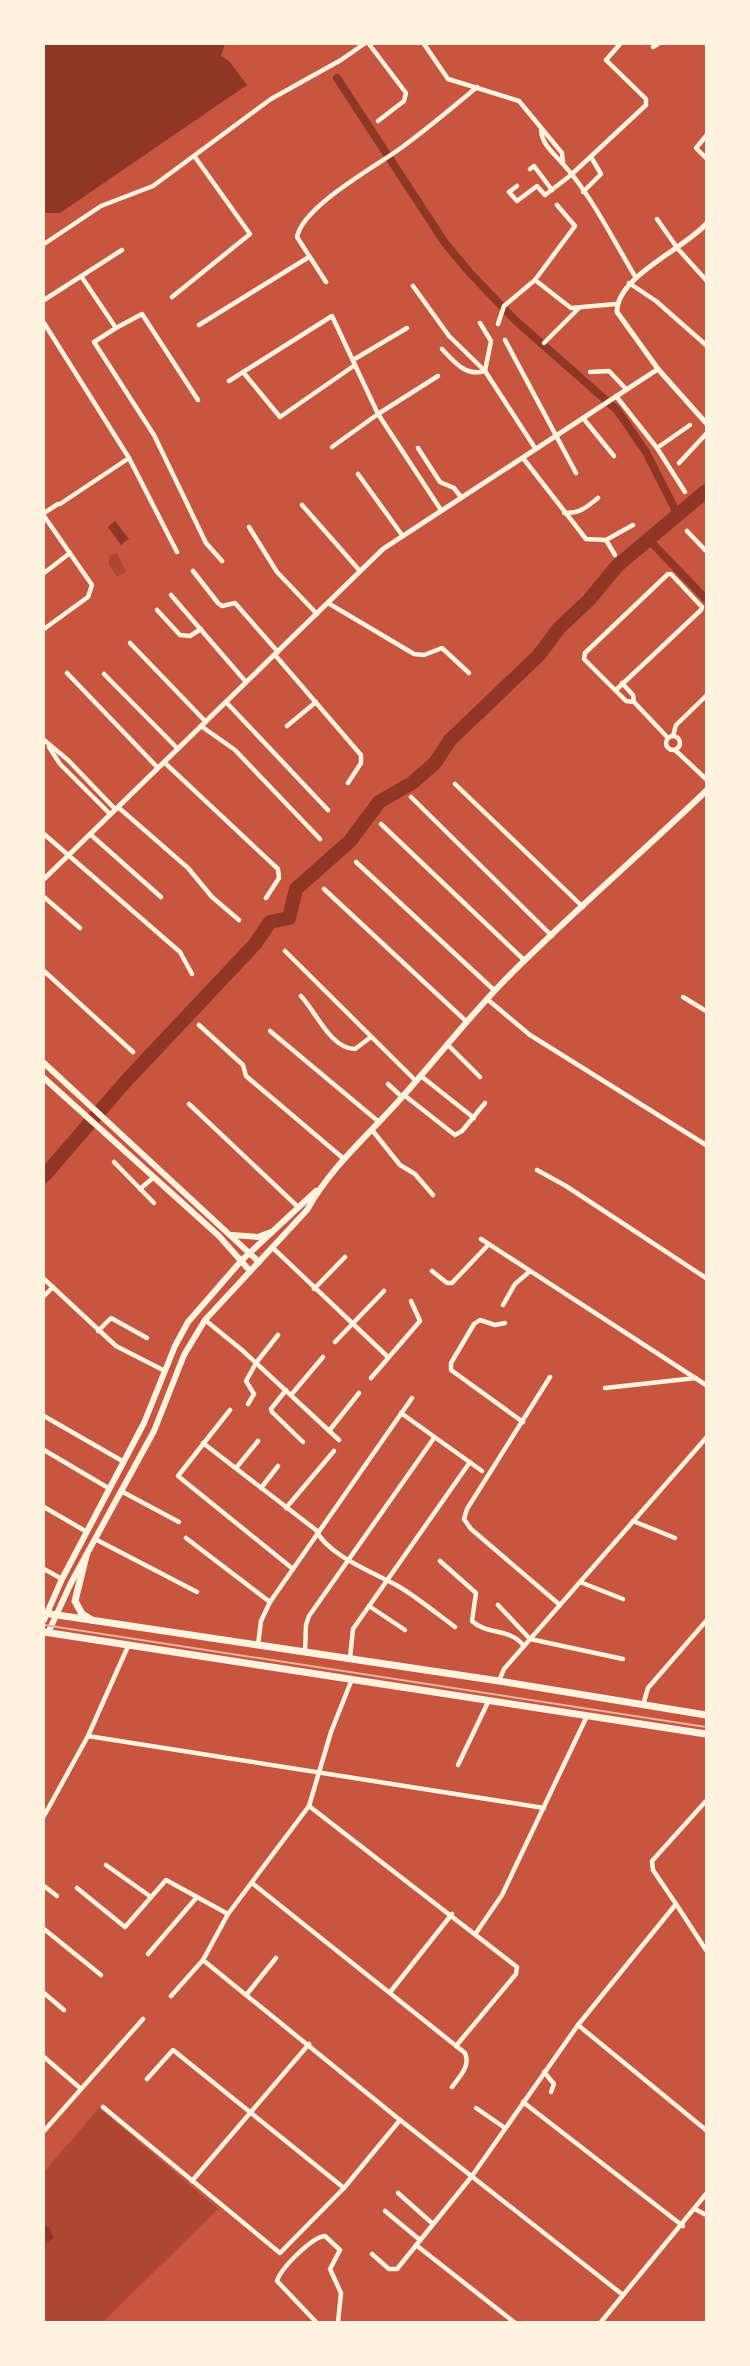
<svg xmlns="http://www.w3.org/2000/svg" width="750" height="2366" font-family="Signika,sans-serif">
<rect width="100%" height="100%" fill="#c8553d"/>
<g fill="#ae4732">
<polygon points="117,553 126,572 117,577 109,565 109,556"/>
<polygon points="99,2108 218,2209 103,2322 44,2322 44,2172"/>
</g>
<g fill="#8f3625">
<polygon points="44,44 225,44 221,56 229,61 247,85 60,213 44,213"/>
<polygon points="115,521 129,539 121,545 108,527"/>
<polygon points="44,2227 49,2227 54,2238 45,2243 44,2264"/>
</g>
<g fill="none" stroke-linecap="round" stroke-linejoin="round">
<g stroke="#8f3625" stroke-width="8">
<polyline points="337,78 445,243 470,273 515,320 617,410 646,452 677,513"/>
<polyline points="648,539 706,599"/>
</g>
<polyline stroke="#8f3625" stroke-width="14" points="44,1176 126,1081 255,944 270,922 289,918 296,889 350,841 379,802 412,783 435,763 450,740 539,655 559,628 589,600 617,566 706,491"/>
<g stroke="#fff3e0" stroke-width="4.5">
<polyline points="369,44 406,93 404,101 378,121"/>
<polyline points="424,44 448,79 519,101 562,153 563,163"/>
<polyline points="653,47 658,44"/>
<path d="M541,130C542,145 554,153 563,164C590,193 615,243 636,278"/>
<polyline points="706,136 696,148 706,158"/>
<polyline points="530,169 534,166 552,190"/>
<polyline points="517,186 509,192 517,201 537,186 545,195 571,175 646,105 646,99 606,60 620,44"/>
<polyline points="583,192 601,174 591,157"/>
<polyline points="657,219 678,249 706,280"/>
<polyline points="44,244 101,206 153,186 271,99 341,60 364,44"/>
<polyline points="81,276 116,328 142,314 198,400"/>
<polyline points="535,280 571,308 616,304"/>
<path d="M326,282L297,237C303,206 375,167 401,148C427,129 452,108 477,87"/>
<polyline points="629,283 656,301 706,345"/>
<polyline points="413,286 449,336 485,371 535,448"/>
<polyline points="172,297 250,234 195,157"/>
<polyline points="44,300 122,250"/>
<polyline points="44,323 129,458 177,552"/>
<polyline points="498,324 504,306 535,280 575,226 557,205"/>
<polyline points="199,325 309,257"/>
<polyline points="116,328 94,342 154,435 206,543 222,561"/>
<polyline points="505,340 576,473"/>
<polyline points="544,343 578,309"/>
<path d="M442,349C454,362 466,377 485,371L491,341L480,323"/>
<polyline points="353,360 407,328"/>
<polyline points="243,372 280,417 355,365"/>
<polyline points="590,372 609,371 626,389"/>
<polyline points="229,381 332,316 378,414 441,510"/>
<polyline points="616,396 657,448 685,492"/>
<polyline points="583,418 614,456"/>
<polyline points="332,447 378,414 438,376"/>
<polyline points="418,448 440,482 454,488 461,497"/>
<polyline points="657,448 690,425"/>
<polyline points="523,458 586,539 606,540 633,525"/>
<polyline points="679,463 706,434"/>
<polyline points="358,474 402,535"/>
<polyline points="60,504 129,458"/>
<polyline points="302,505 360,571"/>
<polyline points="44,513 58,504"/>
<path d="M564,513C579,514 587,507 598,498"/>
<polyline points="44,516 92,585 88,597 44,629"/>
<polyline points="249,527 277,572 317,614"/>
<polyline points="687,531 706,551"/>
<polyline points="606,540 615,555"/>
<polyline points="193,571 218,603 222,606 235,603 278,652"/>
<polyline points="44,573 70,553"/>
<polyline points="171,595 246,682"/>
<polyline points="328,603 414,654 424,655 442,648 469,673"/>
<polyline points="157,610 180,635 190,636 201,629"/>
<polyline points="130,643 206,722"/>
<polyline points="275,655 361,755 361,763 348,783"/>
<polyline points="67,673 158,768"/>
<polyline points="104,674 178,749"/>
<polyline points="622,683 633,695 634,702"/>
<polyline points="616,690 701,610 702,607 671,574 668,574 585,653 584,659 626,701 634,702 668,738"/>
<polyline points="226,702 328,810"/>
<polyline points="201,726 235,750 320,839"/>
<polyline points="287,726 316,702"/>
<polyline points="673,736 676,725 706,696"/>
<circle cx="673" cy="743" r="7"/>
<polyline points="44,740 68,760 115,809"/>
<polyline points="49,747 60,764 110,814"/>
<polyline points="675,750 706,779"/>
<polyline points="164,762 278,869 279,878 266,898"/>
<polyline points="455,784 583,907"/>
<polyline points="411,797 552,936"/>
<polyline points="118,807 188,868 212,897 239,920"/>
<polyline points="381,824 524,960"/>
<polyline points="44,834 180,952 192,974"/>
<polyline points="90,834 161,897"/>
<polyline points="356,862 495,991"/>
<polyline points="324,889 467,1022"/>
<polyline points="44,897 80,928"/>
<polyline points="285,951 416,1081"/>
<polyline points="44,971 133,1052"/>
<path d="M301,996C316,1012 331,1049 355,1049L371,1037"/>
<polyline points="683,997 706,1011"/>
<polyline points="487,999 530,1035 706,1145"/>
<polyline points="199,1025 243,1065 246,1076 344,1159"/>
<polyline points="270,1031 379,1122"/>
<polyline points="447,1044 480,1077"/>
<polyline points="421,1076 474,1118"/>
<polyline points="388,1084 402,1097"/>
<polyline points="404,1095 455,1135 462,1131 485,1103"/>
<polyline points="189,1104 297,1206"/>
<polyline points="372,1130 400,1165 415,1174 433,1195"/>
<polyline points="114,1162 154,1203"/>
<polyline points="537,1170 566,1186 706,1278"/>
<polyline points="140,1189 154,1177"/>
<polyline points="481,1239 706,1385"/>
<polyline points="273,1248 388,1357"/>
<polyline points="432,1271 447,1283 452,1283 488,1245"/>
<polyline points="44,1279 116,1346 165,1371"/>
<polyline points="314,1289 345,1257"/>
<polyline points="44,1296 53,1287"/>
<polyline points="503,1305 515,1284 529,1272"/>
<polyline points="205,1320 242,1350 339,1440"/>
<polyline points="505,1323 495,1325 480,1320 474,1324 451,1363 451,1370 523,1422"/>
<polyline points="98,1331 111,1318 147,1338"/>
<polyline points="335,1342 384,1291"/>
<polyline points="550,1377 467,1509 464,1519 471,1529 560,1605"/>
<polyline points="371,1378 420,1321 411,1301"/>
<polyline points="605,1388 696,1378"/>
<polyline points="286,1390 271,1409 272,1412 303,1442"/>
<polyline points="291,1395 323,1357"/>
<polyline points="248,1404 254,1394 246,1381 256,1363 278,1335"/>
<polyline points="230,1410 178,1476 293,1569"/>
<polyline points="401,1413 482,1471"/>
<polyline points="44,1416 124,1462"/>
<polyline points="329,1431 359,1393"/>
<path d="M203,1443L316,1530C327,1555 375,1573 398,1586C418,1598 436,1613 455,1627"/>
<polyline points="44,1450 110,1489"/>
<polyline points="236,1468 258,1441"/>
<polyline points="261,1488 278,1466"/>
<polyline points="121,1491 179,1522"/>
<polyline points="44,1507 87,1532"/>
<polyline points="286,1508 334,1451"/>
<polyline points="633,1521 675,1538"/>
<polyline points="186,1538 270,1602"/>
<polyline points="95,1539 197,1592"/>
<path d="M440,1561L476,1593L472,1621C488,1636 509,1627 524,1646"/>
<polyline points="44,1569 62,1579"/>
<polyline points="580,1582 623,1599"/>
<polyline points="498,1605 530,1639 623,1659"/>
<polyline points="369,1606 405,1630"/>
<polyline points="258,1645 261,1621 270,1602 412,1398"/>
<polyline points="305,1652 306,1625 309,1616 434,1438"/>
<polyline points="350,1658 353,1629 470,1462"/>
<polyline points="499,1681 504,1669 706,1438"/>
<polyline points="643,1705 648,1688 706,1621"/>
<polyline points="88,1736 544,1808"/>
<polyline points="458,1765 489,1700"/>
<polyline points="309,1806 517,1967 516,1974 456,2046"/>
<polyline points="44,1816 88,1736 129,1644"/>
<polyline points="106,1865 151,1897"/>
<path d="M252,1883L465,2053C471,2066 459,2077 452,2087"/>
<polyline points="44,1886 57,1896"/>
<polyline points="77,1888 125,1927 166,1880 228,1914"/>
<polyline points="676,1904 706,1950"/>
<polyline points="44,1929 101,1975"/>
<polyline points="476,1933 502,1895 587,1716"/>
<polyline points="148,1954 197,1897"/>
<polyline points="203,1960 400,2120 623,2295"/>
<polyline points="391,1991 452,1914"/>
<polyline points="44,1993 64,2010"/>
<polyline points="247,1994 276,1958"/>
<polyline points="171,1996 203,1960 228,1914 309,1806 331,1732 352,1679"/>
<polyline points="578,2025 706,2130"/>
<polyline points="44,2057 80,2088"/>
<polyline points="544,2072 554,2084 551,2092"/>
<polyline points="147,2079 173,2050 344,2188"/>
<polyline points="523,2102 683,2226"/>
<polyline points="103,2107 280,2253 344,2188 400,2120"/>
<polyline points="476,2108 505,2128"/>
<polyline points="44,2131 143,2019"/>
<polyline points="192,2181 309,2044"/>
<polyline points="398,2193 433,2224"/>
<polyline points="695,2209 706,2215"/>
<polyline points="385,2211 420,2240"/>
<polyline points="416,2245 514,2322"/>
<polyline points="372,2254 389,2269 397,2269 472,2176 578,2025 676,1904 653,1870 652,1861 706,1801"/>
<path d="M316,2322L277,2281C281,2268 312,2237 325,2236L340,2250L330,2269L341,2293L338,2322"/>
<polyline points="601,2322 706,2194"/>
</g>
<g stroke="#fff3e0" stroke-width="5">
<path d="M706,224C684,249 616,277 617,312L658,369L706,423"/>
<polyline points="44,879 383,549 658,369"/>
</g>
<g stroke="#fff3e0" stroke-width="6">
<polyline points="44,1063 259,1262"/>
<polyline points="44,1078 219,1236 250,1271"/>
<polyline points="232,1235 258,1237 271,1232"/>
<polyline points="44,1620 62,1579 144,1423 175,1346 188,1322 241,1261 316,1191"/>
<path d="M48,1633L71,1583L154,1431L184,1355L205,1320L307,1210C331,1166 370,1134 403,1096C443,1051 480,1003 524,961C583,903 647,848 706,791"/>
</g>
<g stroke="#fff3e0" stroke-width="7">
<polyline points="86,1556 75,1601 82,1614 92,1620"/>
<polyline points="44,1613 499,1681 706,1715"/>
<polyline points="44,1632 706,1734"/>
</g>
<polyline stroke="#e9b49f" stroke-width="2" points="44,1625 706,1727"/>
</g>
<rect width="750" height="2366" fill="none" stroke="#fff3e0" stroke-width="90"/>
</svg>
